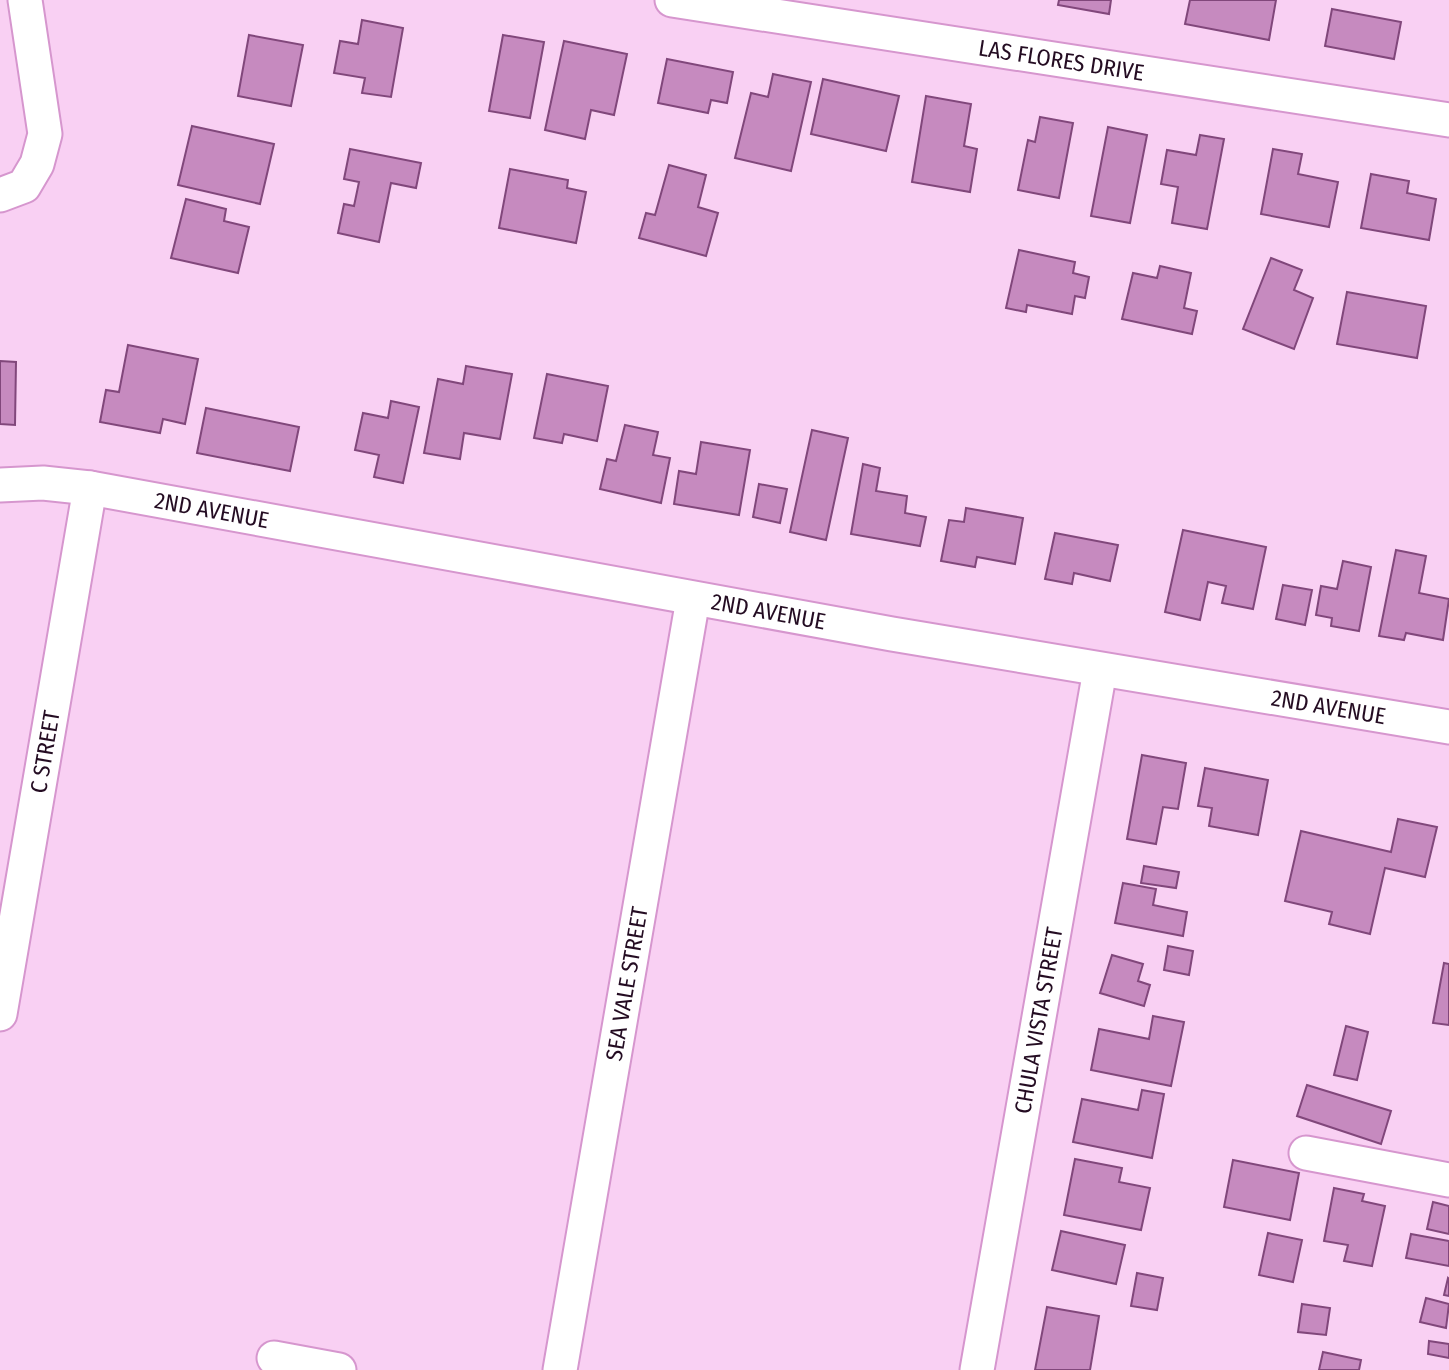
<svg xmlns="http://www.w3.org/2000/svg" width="1449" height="1370" font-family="'Fira Sans Condensed',sans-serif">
<rect width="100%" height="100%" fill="#f9d0f3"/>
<g fill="#c68abf" stroke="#81477b" stroke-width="2">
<polygon points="1059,0 1111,0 1109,14 1058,5"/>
<polygon points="1190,0 1276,0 1269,40 1185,24"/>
<polygon points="1332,9 1401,22 1394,59 1325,46"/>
<polygon points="362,20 403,28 391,97 362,93 365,78 334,73 340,41 358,44"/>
<polygon points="249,35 303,45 291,106 238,96"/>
<polygon points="503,35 544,42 530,118 489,111"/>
<polygon points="564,41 627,54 614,115 591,110 585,139 545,130"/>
<polygon points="667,59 733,72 727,103 711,100 708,113 658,103"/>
<polygon points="773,74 811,82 791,171 735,158 751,93 768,97"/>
<polygon points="823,79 899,96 886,151 811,134"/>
<polygon points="926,96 971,104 964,146 977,149 970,192 912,182"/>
<polygon points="1040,117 1073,123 1059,198 1018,190 1028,140 1035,142"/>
<polygon points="192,126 274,144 260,204 178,185"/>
<polygon points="1108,127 1147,135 1130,223 1091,216"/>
<polygon points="1200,135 1224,139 1207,229 1172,223 1178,187 1161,184 1167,150 1196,155"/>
<polygon points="350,149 421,163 416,188 391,183 379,242 338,233 344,204 354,206 359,182 344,179"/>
<polygon points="1273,149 1302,154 1298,174 1338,182 1329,227 1261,214"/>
<polygon points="669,165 706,175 698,207 718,213 706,256 639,238 646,213 655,215"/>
<polygon points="510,169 568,180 567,188 586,192 576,243 499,228"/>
<polygon points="1371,174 1409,181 1407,193 1436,199 1429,240 1361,228"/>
<polygon points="186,199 226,209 224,221 249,227 238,273 171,258"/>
<polygon points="1019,250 1075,262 1073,273 1089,277 1085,298 1075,296 1072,314 1027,305 1026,312 1006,308"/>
<polygon points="1271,258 1302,270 1294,290 1313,298 1294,349 1243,329"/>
<polygon points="1160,266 1191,273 1184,308 1197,311 1192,334 1122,319 1133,273 1157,278"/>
<polygon points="1347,292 1426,306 1417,358 1337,344"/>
<polygon points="128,345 198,359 185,424 163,419 160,433 100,422 106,390 119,392"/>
<polygon points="0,361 16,362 15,425 0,424"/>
<polygon points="466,366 512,374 500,439 464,433 460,459 424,453 438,379 463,384"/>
<polygon points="547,374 608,386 597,441 564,434 562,443 534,438"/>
<polygon points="391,401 419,407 403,483 374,477 379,455 355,450 363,413 388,418"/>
<polygon points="206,408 299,427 290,471 197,453"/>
<polygon points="625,425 658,432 653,455 670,458 661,503 600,489 607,459 616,461"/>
<polygon points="812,430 848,438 826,540 790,532"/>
<polygon points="701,442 750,450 739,515 674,504 679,471 696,474"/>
<polygon points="863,464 880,468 876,491 907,496 905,513 926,517 920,546 851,534"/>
<polygon points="759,484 787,489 780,523 753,517"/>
<polygon points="966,508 1023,518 1015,564 977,557 975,567 941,561 949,520 964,522"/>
<polygon points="1183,530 1266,547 1253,609 1222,603 1226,586 1208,582 1200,620 1165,612"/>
<polygon points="1055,533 1118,545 1110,581 1074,573 1072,584 1045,579"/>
<polygon points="1396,550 1426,556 1419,593 1449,599 1443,640 1406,633 1404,640 1379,636"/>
<polygon points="1343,561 1371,567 1359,631 1331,626 1332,618 1316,615 1321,586 1337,589"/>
<polygon points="1283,585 1312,590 1305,625 1276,619"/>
<polygon points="1142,755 1186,763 1178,809 1163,807 1156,844 1127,839"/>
<polygon points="1205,768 1268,780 1258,835 1209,826 1212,808 1198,806"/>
<polygon points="1398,819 1437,827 1425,877 1385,868 1370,934 1329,924 1332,912 1285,901 1301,831 1391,852"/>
<polygon points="1144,866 1179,872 1176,888 1141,883"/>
<polygon points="1123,883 1156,889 1153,905 1187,912 1183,936 1115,923"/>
<polygon points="1168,946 1193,951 1189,975 1164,970"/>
<polygon points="1112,955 1143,964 1138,981 1150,985 1144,1006 1100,993"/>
<polygon points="1444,963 1449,964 1449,1025 1433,1023"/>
<polygon points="1153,1016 1184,1022 1171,1086 1091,1070 1099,1029 1149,1039"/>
<polygon points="1346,1026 1368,1032 1357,1080 1334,1075"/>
<polygon points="1307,1085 1391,1111 1381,1144 1297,1116"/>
<polygon points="1142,1090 1164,1094 1152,1158 1073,1142 1082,1099 1138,1110"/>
<polygon points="1075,1159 1122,1168 1119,1182 1150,1188 1141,1230 1064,1215"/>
<polygon points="1233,1160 1299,1173 1290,1220 1224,1207"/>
<polygon points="1334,1188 1364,1194 1362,1201 1385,1206 1372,1266 1344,1261 1348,1245 1324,1241"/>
<polygon points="1433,1202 1449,1206 1449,1234 1427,1229"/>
<polygon points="1061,1231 1125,1245 1116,1284 1052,1270"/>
<polygon points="1268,1233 1302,1240 1293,1282 1259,1275"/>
<polygon points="1411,1234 1449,1241 1449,1266 1406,1258"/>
<polygon points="1137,1273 1163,1278 1157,1310 1131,1306"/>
<polygon points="1448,1278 1449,1279 1449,1296 1444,1295"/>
<polygon points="1426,1298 1449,1304 1446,1328 1420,1322"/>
<polygon points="1302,1304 1330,1308 1326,1335 1298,1332"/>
<polygon points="1047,1307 1099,1316 1090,1370 1035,1370"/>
<polygon points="1429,1341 1449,1344 1449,1358 1428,1354"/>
<polygon points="1323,1352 1361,1360 1359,1370 1319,1370"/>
</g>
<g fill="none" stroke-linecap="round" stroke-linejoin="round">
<defs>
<g id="minor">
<path id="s1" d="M672,0L1449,120"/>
<polyline points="0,195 24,186 37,164 45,134 25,0"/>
<path id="s2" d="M0,485L43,483L90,488L892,634L1449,727"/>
<path id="s3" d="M0,1014L90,488"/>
<polyline points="1306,1153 1449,1180"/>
<polyline points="274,1358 339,1370"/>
<path id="s4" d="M560,1370L693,599"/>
<path id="s5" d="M977,1370L1100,670"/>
</g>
</defs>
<use href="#minor" stroke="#d696ce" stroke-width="37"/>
<use href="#minor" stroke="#fff" stroke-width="33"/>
</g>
<g text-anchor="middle" stroke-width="5" stroke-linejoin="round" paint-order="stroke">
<g font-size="23" fill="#240c22" stroke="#fee2fa">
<text dy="8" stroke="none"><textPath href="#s1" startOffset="394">LAS FLORES DRIVE</textPath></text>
<text dy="8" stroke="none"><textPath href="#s2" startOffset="214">2ND AVENUE</textPath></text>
<text dy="8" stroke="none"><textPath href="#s2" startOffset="780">2ND AVENUE</textPath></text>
<text dy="8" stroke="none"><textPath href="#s2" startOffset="1348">2ND AVENUE</textPath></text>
<text dy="8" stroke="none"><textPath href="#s3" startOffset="266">C STREET</textPath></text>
<text dy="8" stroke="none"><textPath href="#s4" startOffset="392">SEA VALE STREET</textPath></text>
<text dy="8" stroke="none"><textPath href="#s5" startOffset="355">CHULA VISTA STREET</textPath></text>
</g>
</g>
</svg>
